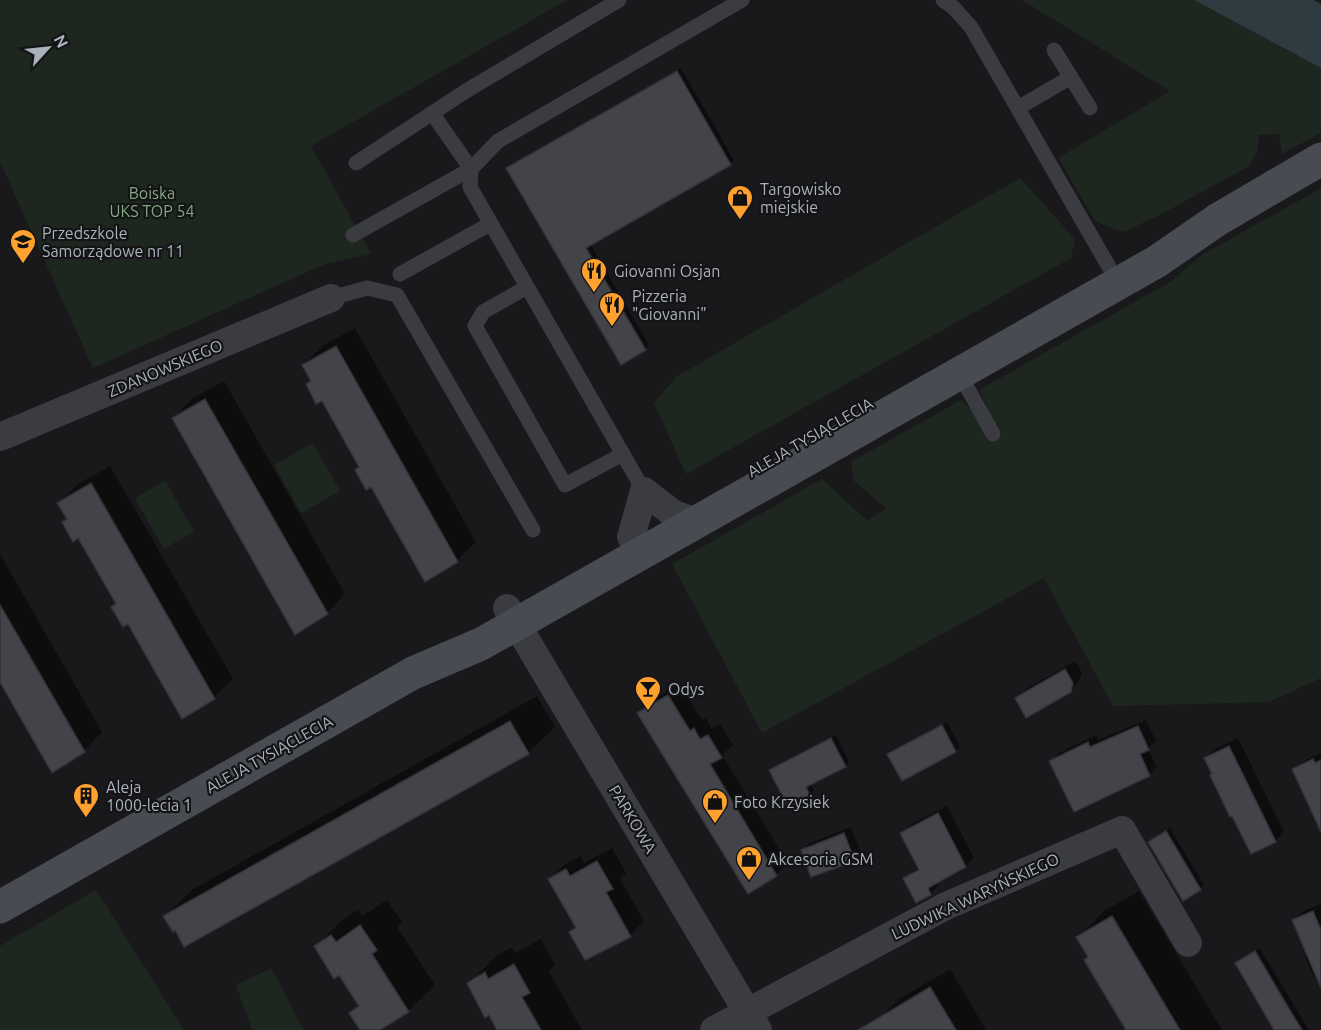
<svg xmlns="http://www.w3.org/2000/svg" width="1321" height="1030" font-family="Ubuntu,sans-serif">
<rect width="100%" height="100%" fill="#19191c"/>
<g fill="#1e271f">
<polygon points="0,0 567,0 311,146 371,254 325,264 93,368 0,162"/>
<polygon points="1022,0 1194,0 1321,68 1321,133 1282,154 1279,134 1259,135 1257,152 1249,166 1158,216 1123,232 1096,222 1058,158 1170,91"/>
<polygon points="1020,178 1075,239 1071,258 686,474 654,403 676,377"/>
<polygon points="1321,188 1321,678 1269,702 1113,706 1044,578 762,733 672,564 822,479 867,521 886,508 854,481 851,462 961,400 975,414 998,430 979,390 1170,282 1202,255"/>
<polygon points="313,443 340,491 301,513 274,465"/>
<polygon points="165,481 194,531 164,549 135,498"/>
<polygon points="96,890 184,1030 0,1030 0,946"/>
<polygon points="271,968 304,1030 252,1030 236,985"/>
</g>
<polygon fill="#2e3b41" points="1194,0 1314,0 1321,4 1321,68"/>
<g fill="#0007">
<polygon points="681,68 734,160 730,164 590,244 649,345 645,349 508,168 512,164"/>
<polygon points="355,328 476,542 457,560 426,580 304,365 322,346"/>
<polygon points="224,381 345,594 327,613 174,418 192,399"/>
<polygon points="110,466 233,679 214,697 117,603 59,503 78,484"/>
<polygon points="0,554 102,732 84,751 0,679"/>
<polygon points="1075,661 1082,673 1079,681 1070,691 1017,698 1026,689"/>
<polygon points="680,684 702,720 706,718 712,729 720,724 733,745 722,755 788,863 776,875 748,892 639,713 650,702"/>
<polygon points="537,696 555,727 528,753 176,928 165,916 192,890"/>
<polygon points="1146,720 1156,741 1148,749 1157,767 1149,775 1051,761 1059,753 1096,735 1098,740"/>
<polygon points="947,722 960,747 956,751 889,754 893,750"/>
<polygon points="836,735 849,762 845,766 810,783 814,790 809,794 771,770 775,766"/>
<polygon points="1238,738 1284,832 1275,841 1206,758 1215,749"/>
<polygon points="1321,753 1321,814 1294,770 1302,762"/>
<polygon points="947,806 974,858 966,866 937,881 938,886 930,894 905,879 919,867 901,834 910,825"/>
<polygon points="851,827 861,853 854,860 802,850 810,843"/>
<polygon points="1170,828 1204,885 1200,889 1150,842"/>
<polygon points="612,848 626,873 620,879 644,921 630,935 571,933 577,927 550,879 564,865 581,856 584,863"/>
<polygon points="1139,891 1222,1030 1127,1030 1078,938 1104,911"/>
<polygon points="387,900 402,922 397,927 435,985 408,1011 378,1030 361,1030 351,1014 360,1005 339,973 315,947 342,920 358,910 362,916"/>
<polygon points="1321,904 1321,984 1317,975 1314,977 1305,957 1308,954 1294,920 1303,911"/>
<polygon points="541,939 555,965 549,971 582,1030 499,1030 469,984 495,957 512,947 515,953"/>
<polygon points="1260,948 1309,1030 1276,1030 1237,964"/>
<polygon points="950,969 986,1030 877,1030 879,1019 898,1000"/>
</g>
<g fill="#434449" stroke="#333338" stroke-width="1.5">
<polygon points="677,71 731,165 586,248 646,350 621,365 506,168"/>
<polygon points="336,346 458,562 425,582 371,487 366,490 355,470 359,467 322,401 316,404 306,384 311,381 302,365"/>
<polygon points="205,399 328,614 295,635 172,418"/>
<polygon points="91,483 215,699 182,719 128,624 123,627 111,607 116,604 78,538 73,542 62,522 67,519 57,503"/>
<polygon points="0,605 85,752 52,773 0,682"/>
<polygon points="1065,669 1073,683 1071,692 1026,718 1015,698"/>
<polygon points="668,695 690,731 694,728 700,739 708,735 722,758 710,764 777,876 748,894 637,713"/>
<polygon points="510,721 529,754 184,947 175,930 173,932 163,916"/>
<polygon points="942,725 956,752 902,781 887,754"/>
<polygon points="1138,726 1149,750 1140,754 1150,776 1074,812 1049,761 1088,742 1090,747"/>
<polygon points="831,738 846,767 806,787 810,795 788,807 769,770"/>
<polygon points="1229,746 1276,842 1251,854 1232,816 1230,817 1210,775 1212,774 1204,758"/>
<polygon points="1313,759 1315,763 1321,760 1321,832 1292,769"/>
<polygon points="938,813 966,867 928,888 931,895 916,903 903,878 919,870 900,833"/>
<polygon points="1166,831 1201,890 1183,901 1148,842"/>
<polygon points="844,833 855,861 811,877 801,850"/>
<polygon points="597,861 613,889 606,892 631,937 585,960 569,932 576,928 548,879 566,869 570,876"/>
<polygon points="1313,911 1321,930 1321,988 1292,920"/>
<polygon points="1112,916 1180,1030 1126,1030 1084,960 1088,957 1076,937"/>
<polygon points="360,925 377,950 372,954 409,1012 380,1030 360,1030 349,1013 359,1006 339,975 334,979 314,946 331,935 336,942"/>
<polygon points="1255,951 1282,997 1302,1030 1274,1030 1235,963"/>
<polygon points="514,964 530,993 522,997 541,1030 497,1030 489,1015 485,1018 467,983 485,972 488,979"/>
<polygon points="930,987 956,1030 858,1030 892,1010"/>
</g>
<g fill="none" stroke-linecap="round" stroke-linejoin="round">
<g stroke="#3a3c41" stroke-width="15">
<polyline points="943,0 953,7 971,27 1109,267"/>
<polyline points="1054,50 1090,108"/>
<polyline points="1018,108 1071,77"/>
<polyline points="356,163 466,91 619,0"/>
<polyline points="353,235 471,169 432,113"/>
<polyline points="400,274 490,224"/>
<polyline points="527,287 483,312 475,326 565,485 623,454"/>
<polyline points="331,298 367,288 397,295 533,530"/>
<polyline points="959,373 993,434"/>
<polyline points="644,491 470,187 471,169 498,141 742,0"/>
</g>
<g stroke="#3a3c41" stroke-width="28">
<polyline points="0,437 331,298"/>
<polyline points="631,537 644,491 674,514 697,522"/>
<polyline points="507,608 758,1030"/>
<polyline points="714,1030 946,906 1122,830 1188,943"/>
</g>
<polyline stroke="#484b51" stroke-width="33" points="0,907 413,673 481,644 1156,262 1217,220 1321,159"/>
</g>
<defs>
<symbol id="shop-pin" viewBox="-11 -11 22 30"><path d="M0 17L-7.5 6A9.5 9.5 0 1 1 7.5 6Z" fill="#ffa12e" stroke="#141417"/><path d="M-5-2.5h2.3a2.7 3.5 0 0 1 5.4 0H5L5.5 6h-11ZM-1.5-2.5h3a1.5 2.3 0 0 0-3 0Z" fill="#111"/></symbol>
<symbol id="school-pin" viewBox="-11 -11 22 30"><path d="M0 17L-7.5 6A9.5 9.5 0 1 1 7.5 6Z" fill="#ffa12e" stroke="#141417"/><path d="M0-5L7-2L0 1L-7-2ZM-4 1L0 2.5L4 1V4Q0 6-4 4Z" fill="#111"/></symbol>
<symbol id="restaurant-pin" viewBox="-11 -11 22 30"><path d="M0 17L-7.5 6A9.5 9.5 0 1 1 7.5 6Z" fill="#ffa12e" stroke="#141417"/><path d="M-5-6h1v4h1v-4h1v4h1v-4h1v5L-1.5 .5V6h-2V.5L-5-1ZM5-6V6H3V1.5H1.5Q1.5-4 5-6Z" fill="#111"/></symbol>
<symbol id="bar-pin" viewBox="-11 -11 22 30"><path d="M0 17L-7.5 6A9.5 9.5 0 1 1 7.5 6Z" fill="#ffa12e" stroke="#141417"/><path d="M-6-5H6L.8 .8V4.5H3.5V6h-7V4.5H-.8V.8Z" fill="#111"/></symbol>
<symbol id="building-pin" viewBox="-11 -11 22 30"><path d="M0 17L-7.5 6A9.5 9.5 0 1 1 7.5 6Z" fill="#ffa12e" stroke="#141417"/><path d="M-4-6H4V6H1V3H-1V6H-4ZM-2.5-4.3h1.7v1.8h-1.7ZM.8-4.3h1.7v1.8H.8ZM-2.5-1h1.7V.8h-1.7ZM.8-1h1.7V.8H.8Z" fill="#111"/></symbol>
</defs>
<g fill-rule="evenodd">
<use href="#shop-pin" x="725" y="183" width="30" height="40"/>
<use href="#school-pin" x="8" y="227" width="30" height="40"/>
<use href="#restaurant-pin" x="579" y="256" width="30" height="40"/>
<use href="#restaurant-pin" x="597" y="290" width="30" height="40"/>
<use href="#bar-pin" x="633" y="674" width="30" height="40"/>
<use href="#building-pin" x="71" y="781" width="30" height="40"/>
<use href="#shop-pin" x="700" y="787" width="30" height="40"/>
<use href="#shop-pin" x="734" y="844" width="30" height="40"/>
</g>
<g text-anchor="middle" stroke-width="4.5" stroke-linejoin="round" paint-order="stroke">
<g font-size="16" fill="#abb2bc" stroke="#141417" text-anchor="start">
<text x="760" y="195">Targowisko<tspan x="760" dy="18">miejskie</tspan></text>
<text x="42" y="239">Przedszkole<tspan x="42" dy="18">Samorządowe nr 11</tspan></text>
<text x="614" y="277">Giovanni Osjan</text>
<text x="632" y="302">Pizzeria<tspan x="632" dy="18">"Giovanni"</tspan></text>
<text x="668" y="695">Odys</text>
<text x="106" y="793">Aleja<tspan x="106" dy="18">1000-lecia 1</tspan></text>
<text x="734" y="808">Foto Krzysiek</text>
<text x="768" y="865">Akcesoria GSM</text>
</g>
<g font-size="16" fill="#82a980" stroke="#141417">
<text x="152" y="199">Boiska<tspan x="152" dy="18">UKS TOP 54</tspan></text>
</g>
<g font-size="16" fill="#abb2bc" stroke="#141417">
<text transform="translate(165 368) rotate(-23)" y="6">ZDANOWSKIEGO</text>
<text transform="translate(810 437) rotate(-30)" y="6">ALEJA TYSIĄCLECIA</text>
<text transform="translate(269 754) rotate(-29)" y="6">ALEJA TYSIĄCLECIA</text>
<text transform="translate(633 819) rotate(59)" y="6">PARKOWA</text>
<text transform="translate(975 896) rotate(-25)" y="6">LUDWIKA WARYŃSKIEGO</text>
</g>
</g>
<g transform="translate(48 48) rotate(63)" stroke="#141417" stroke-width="4.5" paint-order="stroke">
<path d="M0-4.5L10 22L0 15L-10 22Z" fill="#abb2bc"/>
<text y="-9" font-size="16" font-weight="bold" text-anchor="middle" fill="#abb2bc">N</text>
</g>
</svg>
